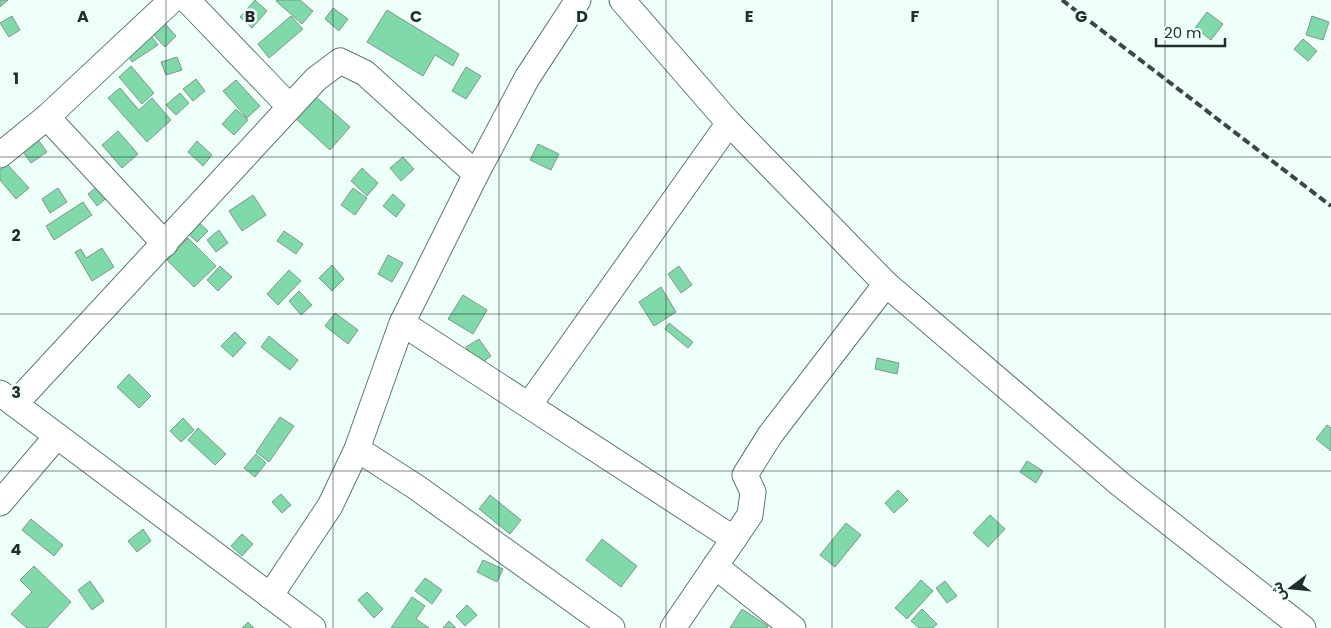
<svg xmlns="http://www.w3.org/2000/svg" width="1331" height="628" font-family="Poppins,'Noto Sans Arabic',sans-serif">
<rect width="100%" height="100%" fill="#eefffa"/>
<g fill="#7fd9a9" stroke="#82978b">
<polygon points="0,0 8,0 0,7"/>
<polygon points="255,0 267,11 252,28 240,17"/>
<polygon points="277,0 300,0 313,11 302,24 276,1"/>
<polygon points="333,8 348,19 339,31 325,19"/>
<polygon points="387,10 459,54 453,66 435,55 423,76 367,42"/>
<polygon points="1207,12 1223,24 1211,40 1195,28"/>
<polygon points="12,16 20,30 9,37 0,23"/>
<polygon points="291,16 303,29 269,58 258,44"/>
<polygon points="1312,16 1329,22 1323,40 1306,35"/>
<polygon points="159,17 176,36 165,47 147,28"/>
<polygon points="149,33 158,45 132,62 124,49"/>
<polygon points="1303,39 1317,51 1308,61 1294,49"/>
<polygon points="177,57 182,70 166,75 161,62"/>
<polygon points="131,66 154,93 142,104 119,77"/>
<polygon points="466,67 481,76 466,99 452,91"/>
<polygon points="196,79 205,91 193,101 183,89"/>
<polygon points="236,80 260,106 247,118 223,91"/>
<polygon points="120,88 139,110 152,98 171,120 147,142 108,98"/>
<polygon points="180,93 189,103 176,115 166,105"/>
<polygon points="314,95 350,127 330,150 294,117"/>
<polygon points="236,109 248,120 234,135 222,124"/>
<polygon points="118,131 138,154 122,168 102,145"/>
<polygon points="36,137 47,152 31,163 21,149"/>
<polygon points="197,141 212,155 203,166 188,152"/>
<polygon points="538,144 559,154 551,170 530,160"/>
<polygon points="403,157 414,169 401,181 390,168"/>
<polygon points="7,164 29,188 16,199 0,180 0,170"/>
<polygon points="362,168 378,183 367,196 351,181"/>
<polygon points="100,184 110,195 97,206 88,194"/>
<polygon points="58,188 67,202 50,213 42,199"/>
<polygon points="353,188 367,198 355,215 341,205"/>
<polygon points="393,194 405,205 396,217 383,206"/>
<polygon points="253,195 266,215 242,231 229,211"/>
<polygon points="83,202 92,215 54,240 46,226"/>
<polygon points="192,216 208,231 197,242 181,227"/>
<polygon points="219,230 228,243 216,252 207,240"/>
<polygon points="284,231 303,244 296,254 277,241"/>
<polygon points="188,238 216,266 194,287 167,260"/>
<polygon points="102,248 114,267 92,281 75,252 81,249 86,258"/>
<polygon points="388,255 403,263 392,282 378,274"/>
<polygon points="332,265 344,279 332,291 319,278"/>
<polygon points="220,266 232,277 218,291 207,280"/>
<polygon points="679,266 692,285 681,293 668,274"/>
<polygon points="289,270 301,281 278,305 267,294"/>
<polygon points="661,287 676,312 654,326 639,302"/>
<polygon points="299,291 312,305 301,315 289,301"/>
<polygon points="463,295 487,310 473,334 448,319"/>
<polygon points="335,313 358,330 348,344 325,326"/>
<polygon points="669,323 693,342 688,348 665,329"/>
<polygon points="235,332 246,343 233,357 221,346"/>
<polygon points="269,336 298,360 290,370 261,347"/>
<polygon points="479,339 491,356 479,365 466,347"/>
<polygon points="877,358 899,363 897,374 875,369"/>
<polygon points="129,374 151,396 139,408 117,387"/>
<polygon points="280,417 294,426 269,462 256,452"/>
<polygon points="183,418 194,430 181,442 170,431"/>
<polygon points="1327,425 1331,428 1331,451 1316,439"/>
<polygon points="198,428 226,454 215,465 188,440"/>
<polygon points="256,454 266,463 255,477 244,468"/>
<polygon points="1027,461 1043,471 1036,483 1020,472"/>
<polygon points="898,490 908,500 894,513 885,503"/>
<polygon points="281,494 291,505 282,513 272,502"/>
<polygon points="490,495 521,520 510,534 479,509"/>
<polygon points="990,515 1005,529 988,547 973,533"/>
<polygon points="31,519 63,545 54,556 22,530"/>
<polygon points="846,523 861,535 835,567 820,555"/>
<polygon points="143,529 151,541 137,552 128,541"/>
<polygon points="242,534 253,544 242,556 231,546"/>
<polygon points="602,539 637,566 621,587 586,560"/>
<polygon points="483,560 503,569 497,582 477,572"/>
<polygon points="34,566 71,602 47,628 27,628 11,614 32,592 20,580"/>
<polygon points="425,578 442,590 432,604 415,591"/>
<polygon points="921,580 933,591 907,619 895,608"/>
<polygon points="90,581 104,601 92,610 78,590"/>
<polygon points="945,581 957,596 947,603 936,588"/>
<polygon points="367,592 383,609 374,618 358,600"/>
<polygon points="412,597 425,606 416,619 429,628 391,628"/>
<polygon points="467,605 477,615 465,626 456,616"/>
<polygon points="742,609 768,626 767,628 730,628"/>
<polygon points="922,609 937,624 933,628 919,628 911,621"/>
<polygon points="449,621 456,628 443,628"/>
<polygon points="248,622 254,628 242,628"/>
</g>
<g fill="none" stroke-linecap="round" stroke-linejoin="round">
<defs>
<g id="minor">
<polyline points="187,0 290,107"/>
<polyline points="622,0 729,123 886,284 1120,484 1303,628"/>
<polyline points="47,117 165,244"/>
<polyline points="0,155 47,117 172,0"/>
<polyline points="402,323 734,539"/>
<polyline points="0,393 313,628"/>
<polyline points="15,404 316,79 340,61 365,73 476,174"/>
<polyline points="529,405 729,123"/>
<polyline points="357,449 416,487 612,628"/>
<polyline points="0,503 57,436"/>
<polyline points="715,566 793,628"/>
<polyline points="270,596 330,506 357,449 402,323 476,174 527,78 578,0"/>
<polyline points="673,628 750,515 753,492 745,475 770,435 886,284"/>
</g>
</defs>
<use href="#minor" stroke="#5f7771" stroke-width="27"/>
<use href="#minor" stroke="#fff" stroke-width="25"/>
<polyline stroke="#3c4744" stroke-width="4" stroke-dasharray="8 4" stroke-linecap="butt" points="1062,0 1331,206"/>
</g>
<path fill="none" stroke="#232d2b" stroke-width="1" stroke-opacity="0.55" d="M166,0V628M333,0V628M499,0V628M666,0V628M832,0V628M998,0V628M1165,0V628M0,157H1331M0,314H1331M0,471H1331"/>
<g font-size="16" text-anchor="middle" font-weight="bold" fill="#232d2b" stroke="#eefffa" stroke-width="5" stroke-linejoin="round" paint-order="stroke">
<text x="83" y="22">A</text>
<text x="250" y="22">B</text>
<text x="416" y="22">C</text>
<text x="582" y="22">D</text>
<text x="749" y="22">E</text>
<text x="915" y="22">F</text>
<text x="1081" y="22">G</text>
<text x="16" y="84">1</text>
<text x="16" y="241">2</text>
<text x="16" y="398">3</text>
<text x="16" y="555">4</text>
</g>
<g transform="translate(1291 588) rotate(254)" stroke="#eefffa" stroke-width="4" paint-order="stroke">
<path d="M0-4L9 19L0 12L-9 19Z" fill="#232d2b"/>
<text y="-8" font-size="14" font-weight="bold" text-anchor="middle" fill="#232d2b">ش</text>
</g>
<path d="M1156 38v8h69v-8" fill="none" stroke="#232d2b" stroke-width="2.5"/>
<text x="1164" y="38" font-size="15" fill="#232d2b" stroke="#eefffa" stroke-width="4" paint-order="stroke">20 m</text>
</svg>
